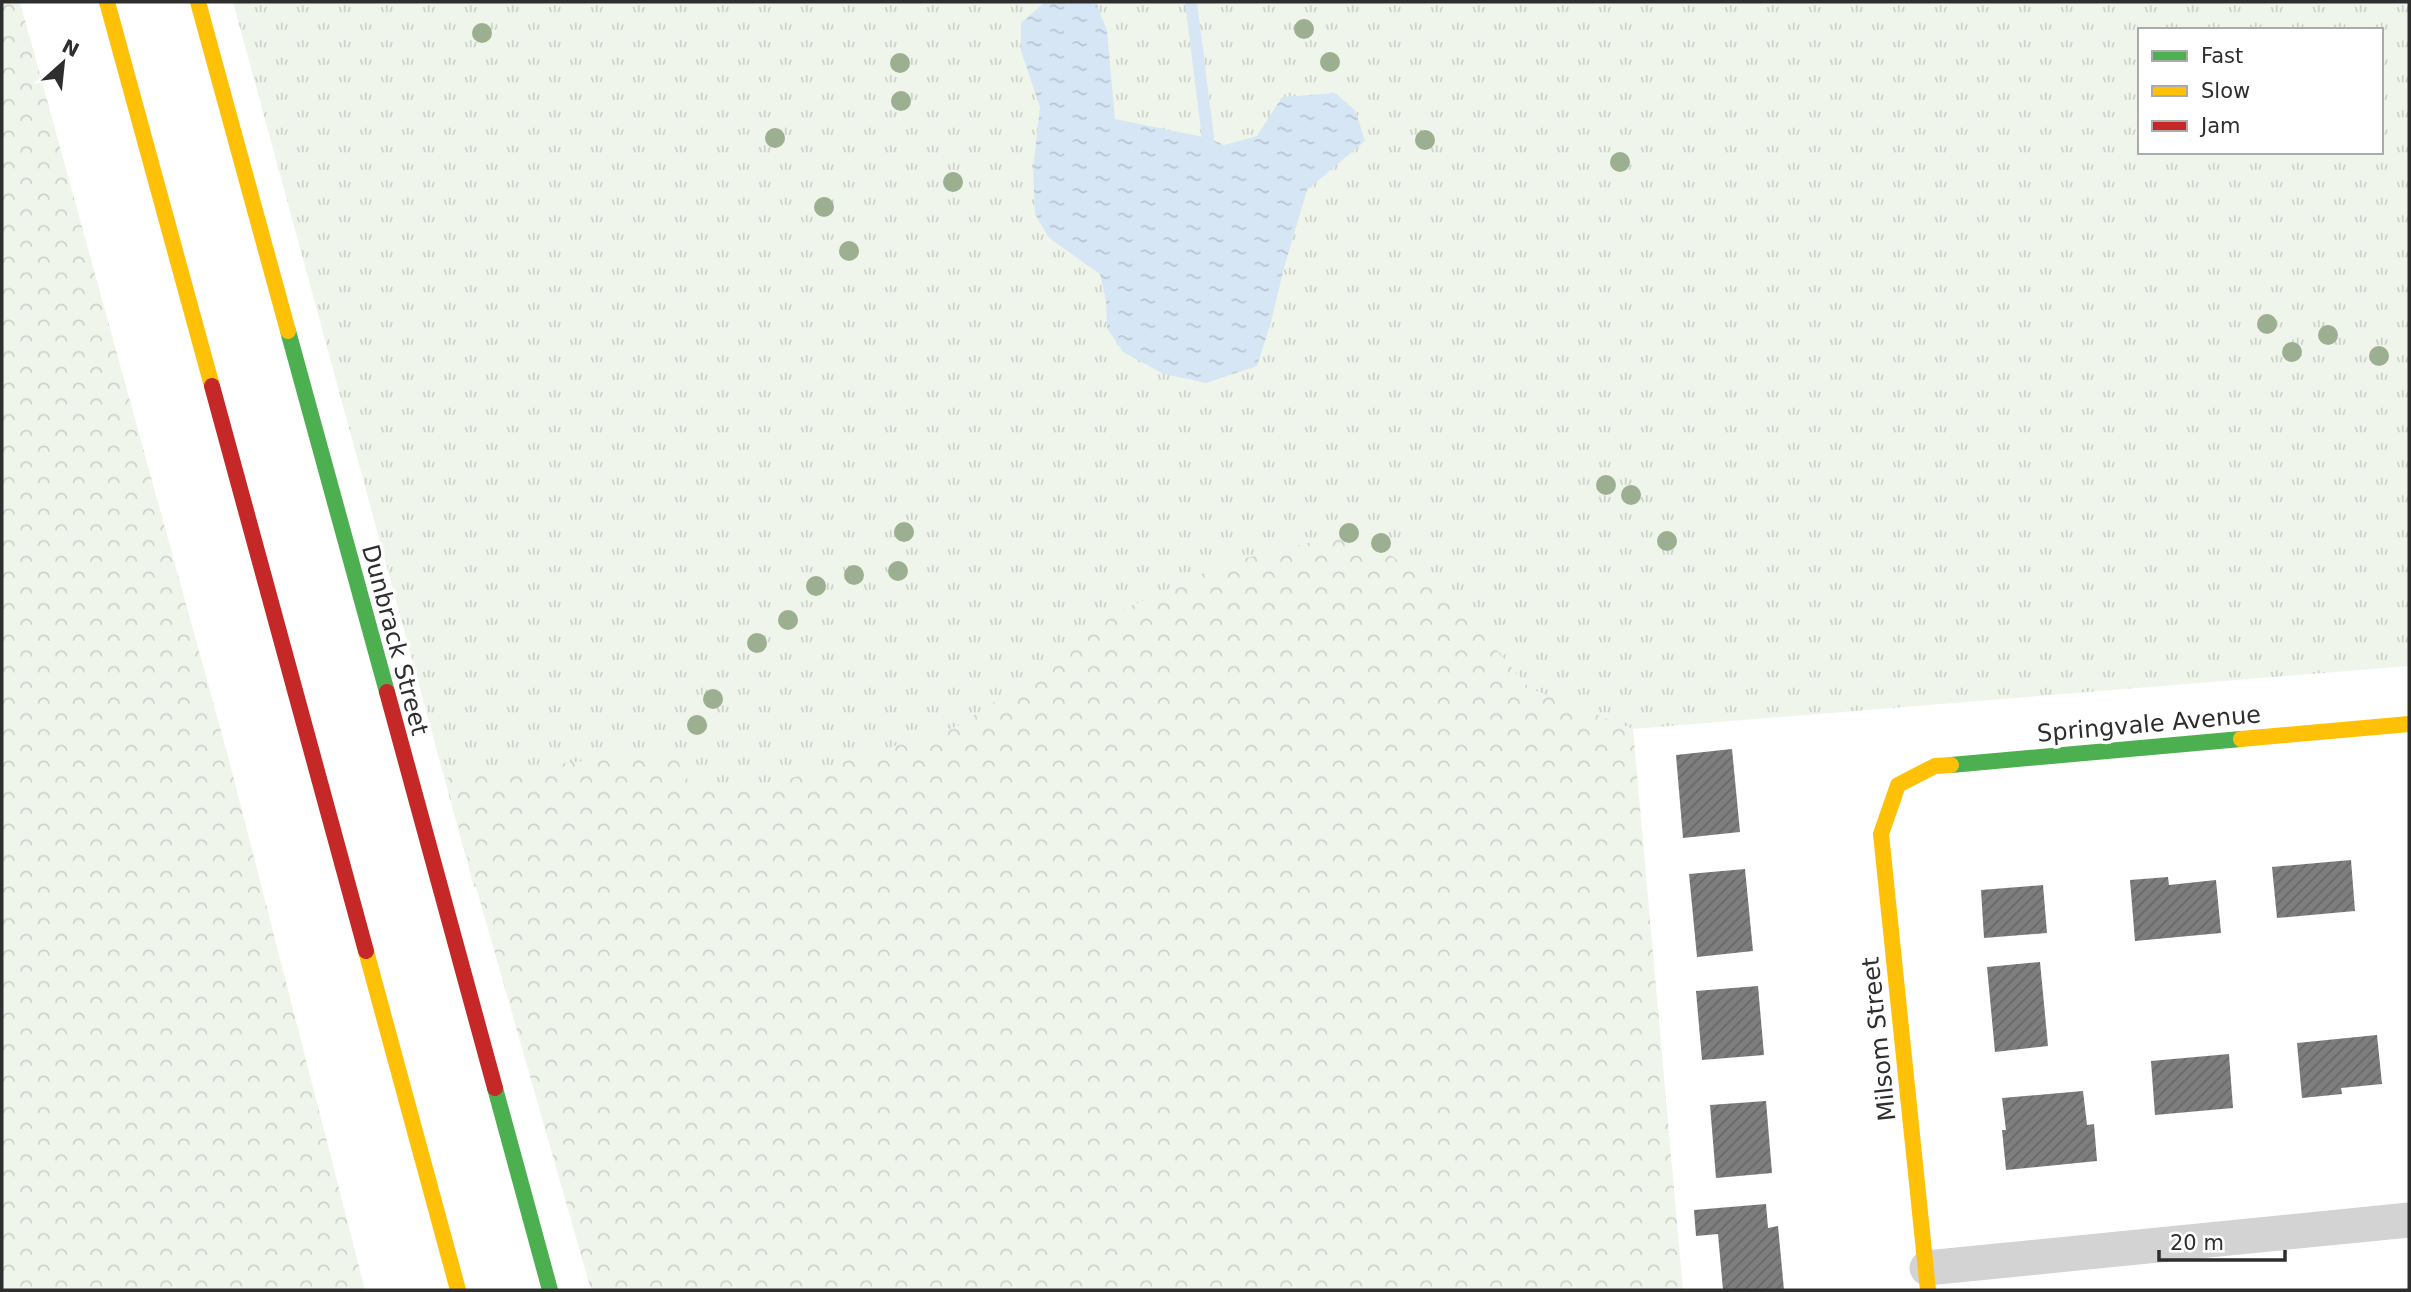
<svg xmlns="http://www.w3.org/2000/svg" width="2411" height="1292" font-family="'DejaVu Sans',sans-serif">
<defs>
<pattern id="grass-tufts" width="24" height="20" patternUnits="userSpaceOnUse" patternTransform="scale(1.75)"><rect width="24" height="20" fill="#f0f5eb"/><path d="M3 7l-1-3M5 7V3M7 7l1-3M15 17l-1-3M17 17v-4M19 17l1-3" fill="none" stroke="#ced2ca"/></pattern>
<pattern id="forest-crowns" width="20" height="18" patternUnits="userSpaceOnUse" patternTransform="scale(1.75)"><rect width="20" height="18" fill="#f0f5eb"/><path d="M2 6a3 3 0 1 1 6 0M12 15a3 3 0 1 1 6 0" fill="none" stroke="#ced2ca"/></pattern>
<pattern id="water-ripples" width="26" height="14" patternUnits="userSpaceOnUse" patternTransform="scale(1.75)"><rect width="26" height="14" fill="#d6e6f4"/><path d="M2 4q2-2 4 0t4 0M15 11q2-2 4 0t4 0" fill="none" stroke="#b8c6d2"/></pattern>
<pattern id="building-hatch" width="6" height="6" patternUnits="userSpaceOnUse" patternTransform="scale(1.75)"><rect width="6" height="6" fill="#7e7e7e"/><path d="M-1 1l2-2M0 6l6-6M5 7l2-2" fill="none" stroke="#686868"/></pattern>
</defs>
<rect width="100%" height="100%" fill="#fff"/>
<path fill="url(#grass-tufts)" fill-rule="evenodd" d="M233,2H2409V666L1633,729L474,887ZM2140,30H2381V152H2140Z"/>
<g fill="url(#forest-crowns)">
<polygon points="2,2 20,2 229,760 365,1290 2,1290"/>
<polygon points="1341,535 1392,556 1468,616 1529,688 1633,729 1683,1290 591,1290 445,778 680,749 690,790 753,790 958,726 1046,667 1106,617 1226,563"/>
</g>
<polygon fill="url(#water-ripples)" points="1045,2 1096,2 1107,31 1115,119 1208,138 1224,145 1257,136 1282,97 1335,93 1355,110 1365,141 1307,190 1284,268 1271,322 1257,366 1206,383 1164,374 1123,352 1107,328 1106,301 1100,274 1049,238 1035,214 1033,169 1040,107 1021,51 1021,23"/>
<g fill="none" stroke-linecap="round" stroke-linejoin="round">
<polyline stroke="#d6e6f4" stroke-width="12" points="1191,2 1208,138"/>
</g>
<g fill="url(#building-hatch)">
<polygon points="1732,749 1740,832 1683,838 1676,755"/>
<polygon points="2351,860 2355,911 2277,918 2272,867"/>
<polygon points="1745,869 1753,951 1697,957 1689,874"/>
<polygon points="2168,877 2169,885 2216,880 2221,933 2135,941 2130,880"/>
<polygon points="2043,885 2047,933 1984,938 1981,890"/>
<polygon points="2040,962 2048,1046 1995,1052 1987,967"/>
<polygon points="1758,986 1764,1055 1702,1060 1696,991"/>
<polygon points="2377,1035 2382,1084 2341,1088 2342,1094 2302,1098 2297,1043"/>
<polygon points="2229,1054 2233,1108 2155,1115 2151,1061"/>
<polygon points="2083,1091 2087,1125 2094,1124 2097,1161 2006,1170 2002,1130 2006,1130 2002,1098"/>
<polygon points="1766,1101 1772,1173 1716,1178 1710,1105"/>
<polygon points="1766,1204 1768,1228 1778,1226 1784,1290 1723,1290 1718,1234 1696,1236 1694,1210"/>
</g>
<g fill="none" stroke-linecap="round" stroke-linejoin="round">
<polyline stroke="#d3d3d3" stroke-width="35" points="1927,1268 2409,1220"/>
<g stroke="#4caf50" stroke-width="16">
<polyline points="288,331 387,692"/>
<polyline points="1951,765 2241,739"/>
<polyline points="495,1088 550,1290"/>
</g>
<g stroke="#ffc107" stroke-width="16">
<polyline points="107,2 212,386"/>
<polyline points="198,2 288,331"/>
<polyline points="2241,739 2409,724"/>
<polyline points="366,951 458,1290"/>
<polyline points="1928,1290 1881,834 1898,785 1935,766 1951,765"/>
</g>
<g stroke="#c62828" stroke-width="16">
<polyline points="212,386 366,951"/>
<polyline points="387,692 495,1088"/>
</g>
</g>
<g fill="#9daf91">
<circle cx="1304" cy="29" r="10"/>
<circle cx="482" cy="33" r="10"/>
<circle cx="1330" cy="62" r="10"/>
<circle cx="900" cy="63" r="10"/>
<circle cx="901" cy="101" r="10"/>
<circle cx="775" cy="138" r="10"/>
<circle cx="1425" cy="140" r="10"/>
<circle cx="1620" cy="162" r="10"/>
<circle cx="953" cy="182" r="10"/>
<circle cx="824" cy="207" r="10"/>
<circle cx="849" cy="251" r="10"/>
<circle cx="2267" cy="324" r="10"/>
<circle cx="2328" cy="335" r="10"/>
<circle cx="2292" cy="352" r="10"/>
<circle cx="2379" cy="356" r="10"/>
<circle cx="1606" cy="485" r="10"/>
<circle cx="1631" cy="495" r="10"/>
<circle cx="904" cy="532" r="10"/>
<circle cx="1349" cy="533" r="10"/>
<circle cx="1667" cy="541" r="10"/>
<circle cx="1381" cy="543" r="10"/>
<circle cx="898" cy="571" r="10"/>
<circle cx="854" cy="575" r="10"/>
<circle cx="816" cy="586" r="10"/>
<circle cx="788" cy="620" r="10"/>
<circle cx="757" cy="643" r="10"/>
<circle cx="713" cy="699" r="10"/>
<circle cx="697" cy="725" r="10"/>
</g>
<g text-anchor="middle" stroke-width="7" stroke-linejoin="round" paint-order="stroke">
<g font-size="24" fill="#2e2e2e" stroke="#fff">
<text transform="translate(395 640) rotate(75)" y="8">Dunbrack Street</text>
<text transform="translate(2149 724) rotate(-5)" y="8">Springvale Avenue</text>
<text transform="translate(1879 1039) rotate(-96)" y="8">Milsom Street</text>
</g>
</g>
<rect width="2411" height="1292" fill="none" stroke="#2e2e2e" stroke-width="7"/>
<rect x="2138" y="28" width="245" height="126" fill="#ffffff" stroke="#ababab" stroke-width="2"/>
<rect x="2152" y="51" width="35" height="10" fill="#4caf50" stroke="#ababab" stroke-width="2"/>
<text x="2201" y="63" font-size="21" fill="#2e2e2e">Fast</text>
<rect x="2152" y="86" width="35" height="10" fill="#ffc107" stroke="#ababab" stroke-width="2"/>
<text x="2201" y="98" font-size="21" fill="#2e2e2e">Slow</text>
<rect x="2152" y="121" width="35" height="10" fill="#c62828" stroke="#ababab" stroke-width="2"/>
<text x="2201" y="133" font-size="21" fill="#2e2e2e">Jam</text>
<g transform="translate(63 63) rotate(27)" stroke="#ffffff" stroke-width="5" paint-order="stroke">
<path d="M0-5L12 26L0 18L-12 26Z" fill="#2e2e2e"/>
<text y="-10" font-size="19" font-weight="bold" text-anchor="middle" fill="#2e2e2e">N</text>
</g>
<path d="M2159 1250v10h126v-10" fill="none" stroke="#2e2e2e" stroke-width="3.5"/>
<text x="2170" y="1250" font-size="21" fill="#2e2e2e" stroke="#ffffff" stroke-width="5" paint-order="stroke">20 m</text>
</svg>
